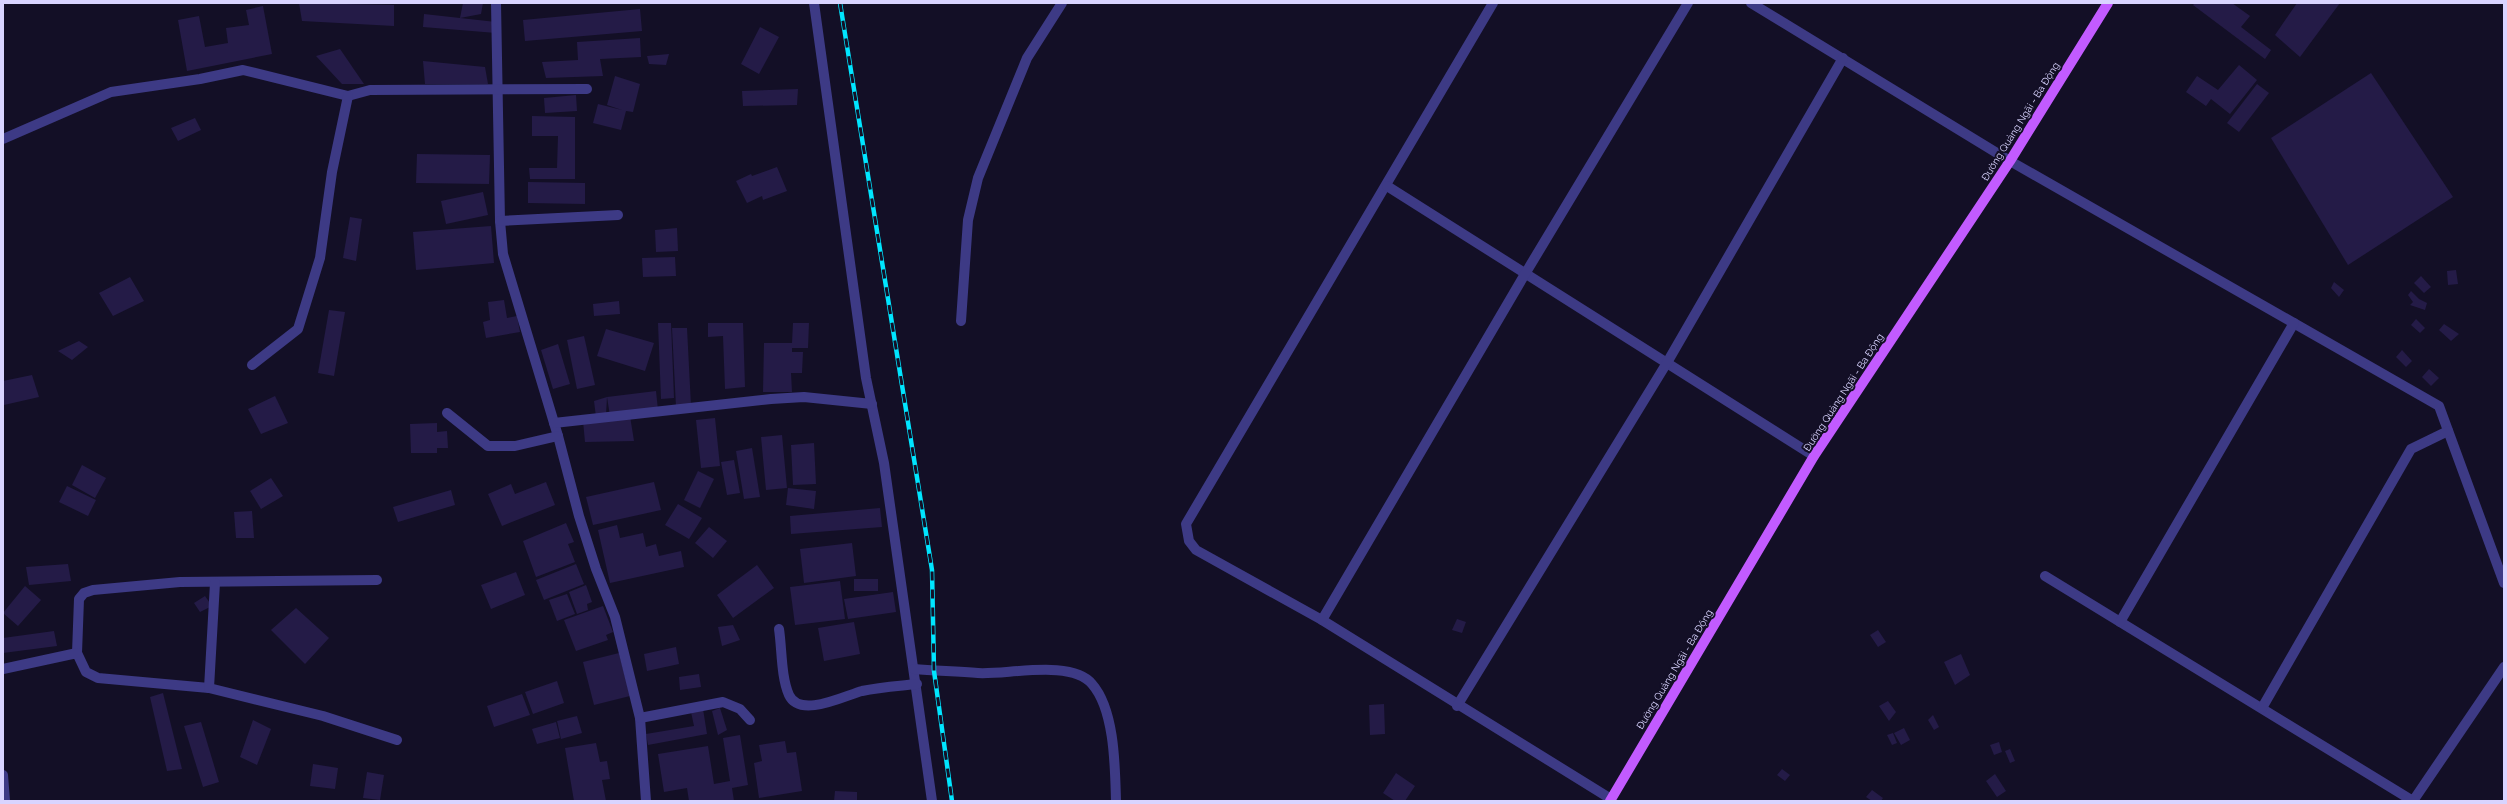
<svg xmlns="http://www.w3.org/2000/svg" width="2507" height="804" font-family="Raleway,sans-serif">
<rect width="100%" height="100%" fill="#130f26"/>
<g fill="#241b47">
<polygon points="299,3 394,5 394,26 302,21"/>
<polygon points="463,3 483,3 481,14 460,18"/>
<polygon points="2195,3 2232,3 2250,16 2241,27 2271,50 2265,59 2193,5"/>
<polygon points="2297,3 2340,3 2300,57 2275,35"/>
<polygon points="263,6 272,54 187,71 178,20 199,16 205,47 228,43 226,28 249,25 246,10"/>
<polygon points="640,9 642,31 525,41 523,20"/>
<polygon points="424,14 496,22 496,33 423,27"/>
<polygon points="760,27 779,37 759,74 741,64"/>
<polygon points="640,38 641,57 600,59 603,76 546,78 542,62 578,60 577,42"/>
<polygon points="340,49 364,84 342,84 316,56"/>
<polygon points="669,54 666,65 649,64 647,56"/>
<polygon points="423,61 485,67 488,84 425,84"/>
<polygon points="2239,65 2257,80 2230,114 2211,99 2206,106 2186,92 2197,76 2218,90"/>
<polygon points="2371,73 2453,197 2348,265 2271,138"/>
<polygon points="615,76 640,84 633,112 626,111 621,130 593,123 598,104 622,110 607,105"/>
<polygon points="2257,84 2269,93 2239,132 2227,123"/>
<polygon points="798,89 797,105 743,106 742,91"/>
<polygon points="576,95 577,111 545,113 544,98"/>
<polygon points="532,116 575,117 575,179 530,179 529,168 557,168 558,136 532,136"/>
<polygon points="195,118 201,130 178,141 171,128"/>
<polygon points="417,154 490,155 489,184 416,183"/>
<polygon points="777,167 787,191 763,200 762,196 747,203 736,181 751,174 752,176"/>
<polygon points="528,182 585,183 585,204 528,203"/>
<polygon points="483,192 488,215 446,224 441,201"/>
<polygon points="350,217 362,219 356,261 343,258"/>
<polygon points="491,226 494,263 416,270 413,232"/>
<polygon points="677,228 678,251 656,252 655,230"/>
<polygon points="675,257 676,276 643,277 642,258"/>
<polygon points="2456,270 2458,284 2448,285 2447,271"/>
<polygon points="2421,276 2431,287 2424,293 2414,283"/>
<polygon points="130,277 144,301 113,316 99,293"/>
<polygon points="2334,282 2344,290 2339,297 2331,288"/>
<polygon points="2411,291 2419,299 2427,303 2425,310 2410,305 2413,302 2408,295"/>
<polygon points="504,300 507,318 517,316 520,332 486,338 483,322 490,320 488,302"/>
<polygon points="619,301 620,314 594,316 593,304"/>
<polygon points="329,310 345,312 334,376 318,373"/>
<polygon points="2416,319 2425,328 2420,333 2411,325"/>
<polygon points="658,323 671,323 674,398 661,399"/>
<polygon points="708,323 743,323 745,387 725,389 723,336 708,337"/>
<polygon points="793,323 809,323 808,348 792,348 792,352 803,352 802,373 791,373 792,392 763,392 764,343 792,343"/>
<polygon points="2444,324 2459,334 2451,341 2439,330"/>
<polygon points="672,328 687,328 691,406 676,407"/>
<polygon points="606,329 654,343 645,371 597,356"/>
<polygon points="584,336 595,385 577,389 567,340"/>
<polygon points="79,341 88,347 72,360 58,351"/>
<polygon points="558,344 570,384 553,389 541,350"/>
<polygon points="2402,350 2412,361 2406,367 2396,357"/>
<polygon points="2429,369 2439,378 2431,386 2422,377"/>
<polygon points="32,375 39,397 4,405 3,381"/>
<polygon points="656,391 658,410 610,416 607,397"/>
<polygon points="275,396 288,423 261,434 248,409"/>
<polygon points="607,397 606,415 596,417 594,401"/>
<polygon points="630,416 634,441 585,442 583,421"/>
<polygon points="715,418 720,466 701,468 696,420"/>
<polygon points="437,423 437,432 447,431 448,448 437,448 437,453 411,453 410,424"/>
<polygon points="782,435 787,488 766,490 761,437"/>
<polygon points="814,443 816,484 793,485 791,445"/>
<polygon points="752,448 760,497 744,499 736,451"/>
<polygon points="734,460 740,493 727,495 721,462"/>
<polygon points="82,465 106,478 95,498 72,485"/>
<polygon points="698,471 714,479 700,508 684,500"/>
<polygon points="271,478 283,496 261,509 250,491"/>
<polygon points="546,482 555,505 502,526 488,494 511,484 515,494"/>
<polygon points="654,482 661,510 593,525 586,497"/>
<polygon points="67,486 96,500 88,516 59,502"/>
<polygon points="788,488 816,491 814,509 786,505"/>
<polygon points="451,490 455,505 398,522 393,507"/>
<polygon points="678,504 702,518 689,539 665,525"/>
<polygon points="880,508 882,527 791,534 790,516"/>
<polygon points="252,511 254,538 236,538 234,512"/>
<polygon points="566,523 574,542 568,544 575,562 536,577 523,541"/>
<polygon points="617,525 620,538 643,533 646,547 656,544 659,556 681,551 684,567 610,583 598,530"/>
<polygon points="709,527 727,541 713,558 695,543"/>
<polygon points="852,543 856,576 804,583 800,549"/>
<polygon points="68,564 71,581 29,585 26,567"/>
<polygon points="576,564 584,584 544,600 536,580"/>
<polygon points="757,565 774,588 733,618 717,595"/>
<polygon points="516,572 525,595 491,609 481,585"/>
<rect x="854" y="579" width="24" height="12"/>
<polygon points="840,581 845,619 795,625 790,587"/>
<polygon points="586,585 592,602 587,604 588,610 577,614 569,592"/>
<polygon points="25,586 41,600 18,626 3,613"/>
<polygon points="893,592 896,612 848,619 844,599"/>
<polygon points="567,594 575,614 557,621 549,600"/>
<polygon points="205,596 212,606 200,612 194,603"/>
<polygon points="603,606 613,632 606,635 608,640 576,651 564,620"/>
<polygon points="296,608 329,638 305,664 271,630"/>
<polygon points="1457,619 1466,622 1462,633 1452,630"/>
<polygon points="854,622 860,654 824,661 818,628"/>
<polygon points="733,625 740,640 722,646 718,627"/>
<polygon points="1878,630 1886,642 1878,647 1870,635"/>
<polygon points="54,631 57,646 3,653 3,638"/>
<polygon points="676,647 679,664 647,671 644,654"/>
<polygon points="619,653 630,696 594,705 583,662"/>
<polygon points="1961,654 1970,675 1955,685 1944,662"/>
<polygon points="699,674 701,687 680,690 679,677"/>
<polygon points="557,681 564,703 533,714 525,692"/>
<polygon points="163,693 182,769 167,771 150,697"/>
<polygon points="522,694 530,715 494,727 487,706"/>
<polygon points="1888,701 1896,712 1889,721 1879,706"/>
<polygon points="1384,704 1385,734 1370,735 1369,705"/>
<polygon points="720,708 727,730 718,735 712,711"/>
<polygon points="703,709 707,734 648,745 646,734 694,726 691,712"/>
<polygon points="1933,715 1939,727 1934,730 1928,720"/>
<polygon points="577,716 582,733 561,739 557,721"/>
<polygon points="253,720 271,729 257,765 240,757"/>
<polygon points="201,722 219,782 203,787 184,726"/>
<polygon points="556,722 560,738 537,744 532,729"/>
<polygon points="1904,728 1910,740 1901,745 1894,733"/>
<polygon points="1893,733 1897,743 1892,745 1887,735"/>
<polygon points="740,735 748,785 732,788 734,801 689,801 687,788 664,792 658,754 708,746 714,784 730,781 723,738"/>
<polygon points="785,741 787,753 796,752 802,791 759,798 754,763 762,761 759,745"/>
<polygon points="1999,742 2002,752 1994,755 1990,745"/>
<polygon points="596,743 600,762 607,761 610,779 602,780 606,801 574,801 565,748"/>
<polygon points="2010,749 2015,761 2010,763 2005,751"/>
<polygon points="313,764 338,768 335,789 310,786"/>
<polygon points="1782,769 1790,775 1785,781 1777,775"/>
<polygon points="367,772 384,775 380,800 363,798"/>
<polygon points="1396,773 1415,786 1405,801 1395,801 1383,793"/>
<polygon points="1995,774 2006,791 1997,797 1986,781"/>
<polygon points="1872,790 1883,798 1881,801 1872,801 1866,797"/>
<polygon points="835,791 857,792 857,801 834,801"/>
</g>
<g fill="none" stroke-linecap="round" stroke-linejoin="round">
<g stroke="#3d3a85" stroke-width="10">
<polyline points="496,3 500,221 503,254 558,436 579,516 596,569 615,617 640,718 646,801"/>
<polyline points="814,3 866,378 884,463 932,801"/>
<polyline points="1493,3 1186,524 1189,541 1196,550 1322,620 1611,799"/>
<polyline points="1751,3 2010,161 2439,406 2504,583"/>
<polyline points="3,139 111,92 200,79 243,70 348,96 370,90 587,89"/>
<path d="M1387,186C1529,277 1672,365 1814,456"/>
<polyline points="500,221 618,215"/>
<polyline points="961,321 968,220 978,178 1027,58 1062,3"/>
<polyline points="252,365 298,329 320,258 332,172 348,96"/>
<polyline points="447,413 488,446 515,446 558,436"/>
<polyline points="554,423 771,399 804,397 872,404"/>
<polyline points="2045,576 2413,801 2504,667"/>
<polyline points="1322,620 1525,274 1688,3"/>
<polyline points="2120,622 2294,323"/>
<path d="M779,629C782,649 781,677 789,695C800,719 846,695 862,691C880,687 899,686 917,684"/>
<polyline points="77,653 79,599 84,593 93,590 180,582 377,580"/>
<polyline points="3,669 77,653 86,672 98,678 209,688 323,716 397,740"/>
<path d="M914,669C935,671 956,671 978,673C1006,675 1072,659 1092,684C1115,710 1115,768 1116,801"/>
<polyline points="209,688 215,583"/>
<polyline points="1457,706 1668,361 1843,58"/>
<polyline points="2262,708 2411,449 2448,431"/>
<polyline points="640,718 723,702 740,709 750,720"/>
<polyline points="3,775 5,801"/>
</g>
<polyline stroke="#c25bff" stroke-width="10" points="1610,801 1814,456 2010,161 2108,3"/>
<defs>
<polyline id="rail" points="840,3 932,570 934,671 952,801"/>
</defs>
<use href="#rail" stroke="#00e5ff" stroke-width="4.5"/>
<use href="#rail" stroke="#130f26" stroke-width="3" stroke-dasharray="9" stroke-linecap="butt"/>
</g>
<g text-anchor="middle" stroke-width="4" stroke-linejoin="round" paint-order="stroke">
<g font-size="10" fill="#d9d4ff" stroke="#130f26">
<text transform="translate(2020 121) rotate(-58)" y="4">Đường Quảng Ngãi - Ba Động</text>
<text transform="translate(1843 392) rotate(-57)" y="4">Đường Quảng Ngãi - Ba Động</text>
<text transform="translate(1674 669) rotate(-59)" y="4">Đường Quảng Ngãi - Ba Động</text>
</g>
</g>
<rect width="2507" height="804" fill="none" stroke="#d9d4ff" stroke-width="8"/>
</svg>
